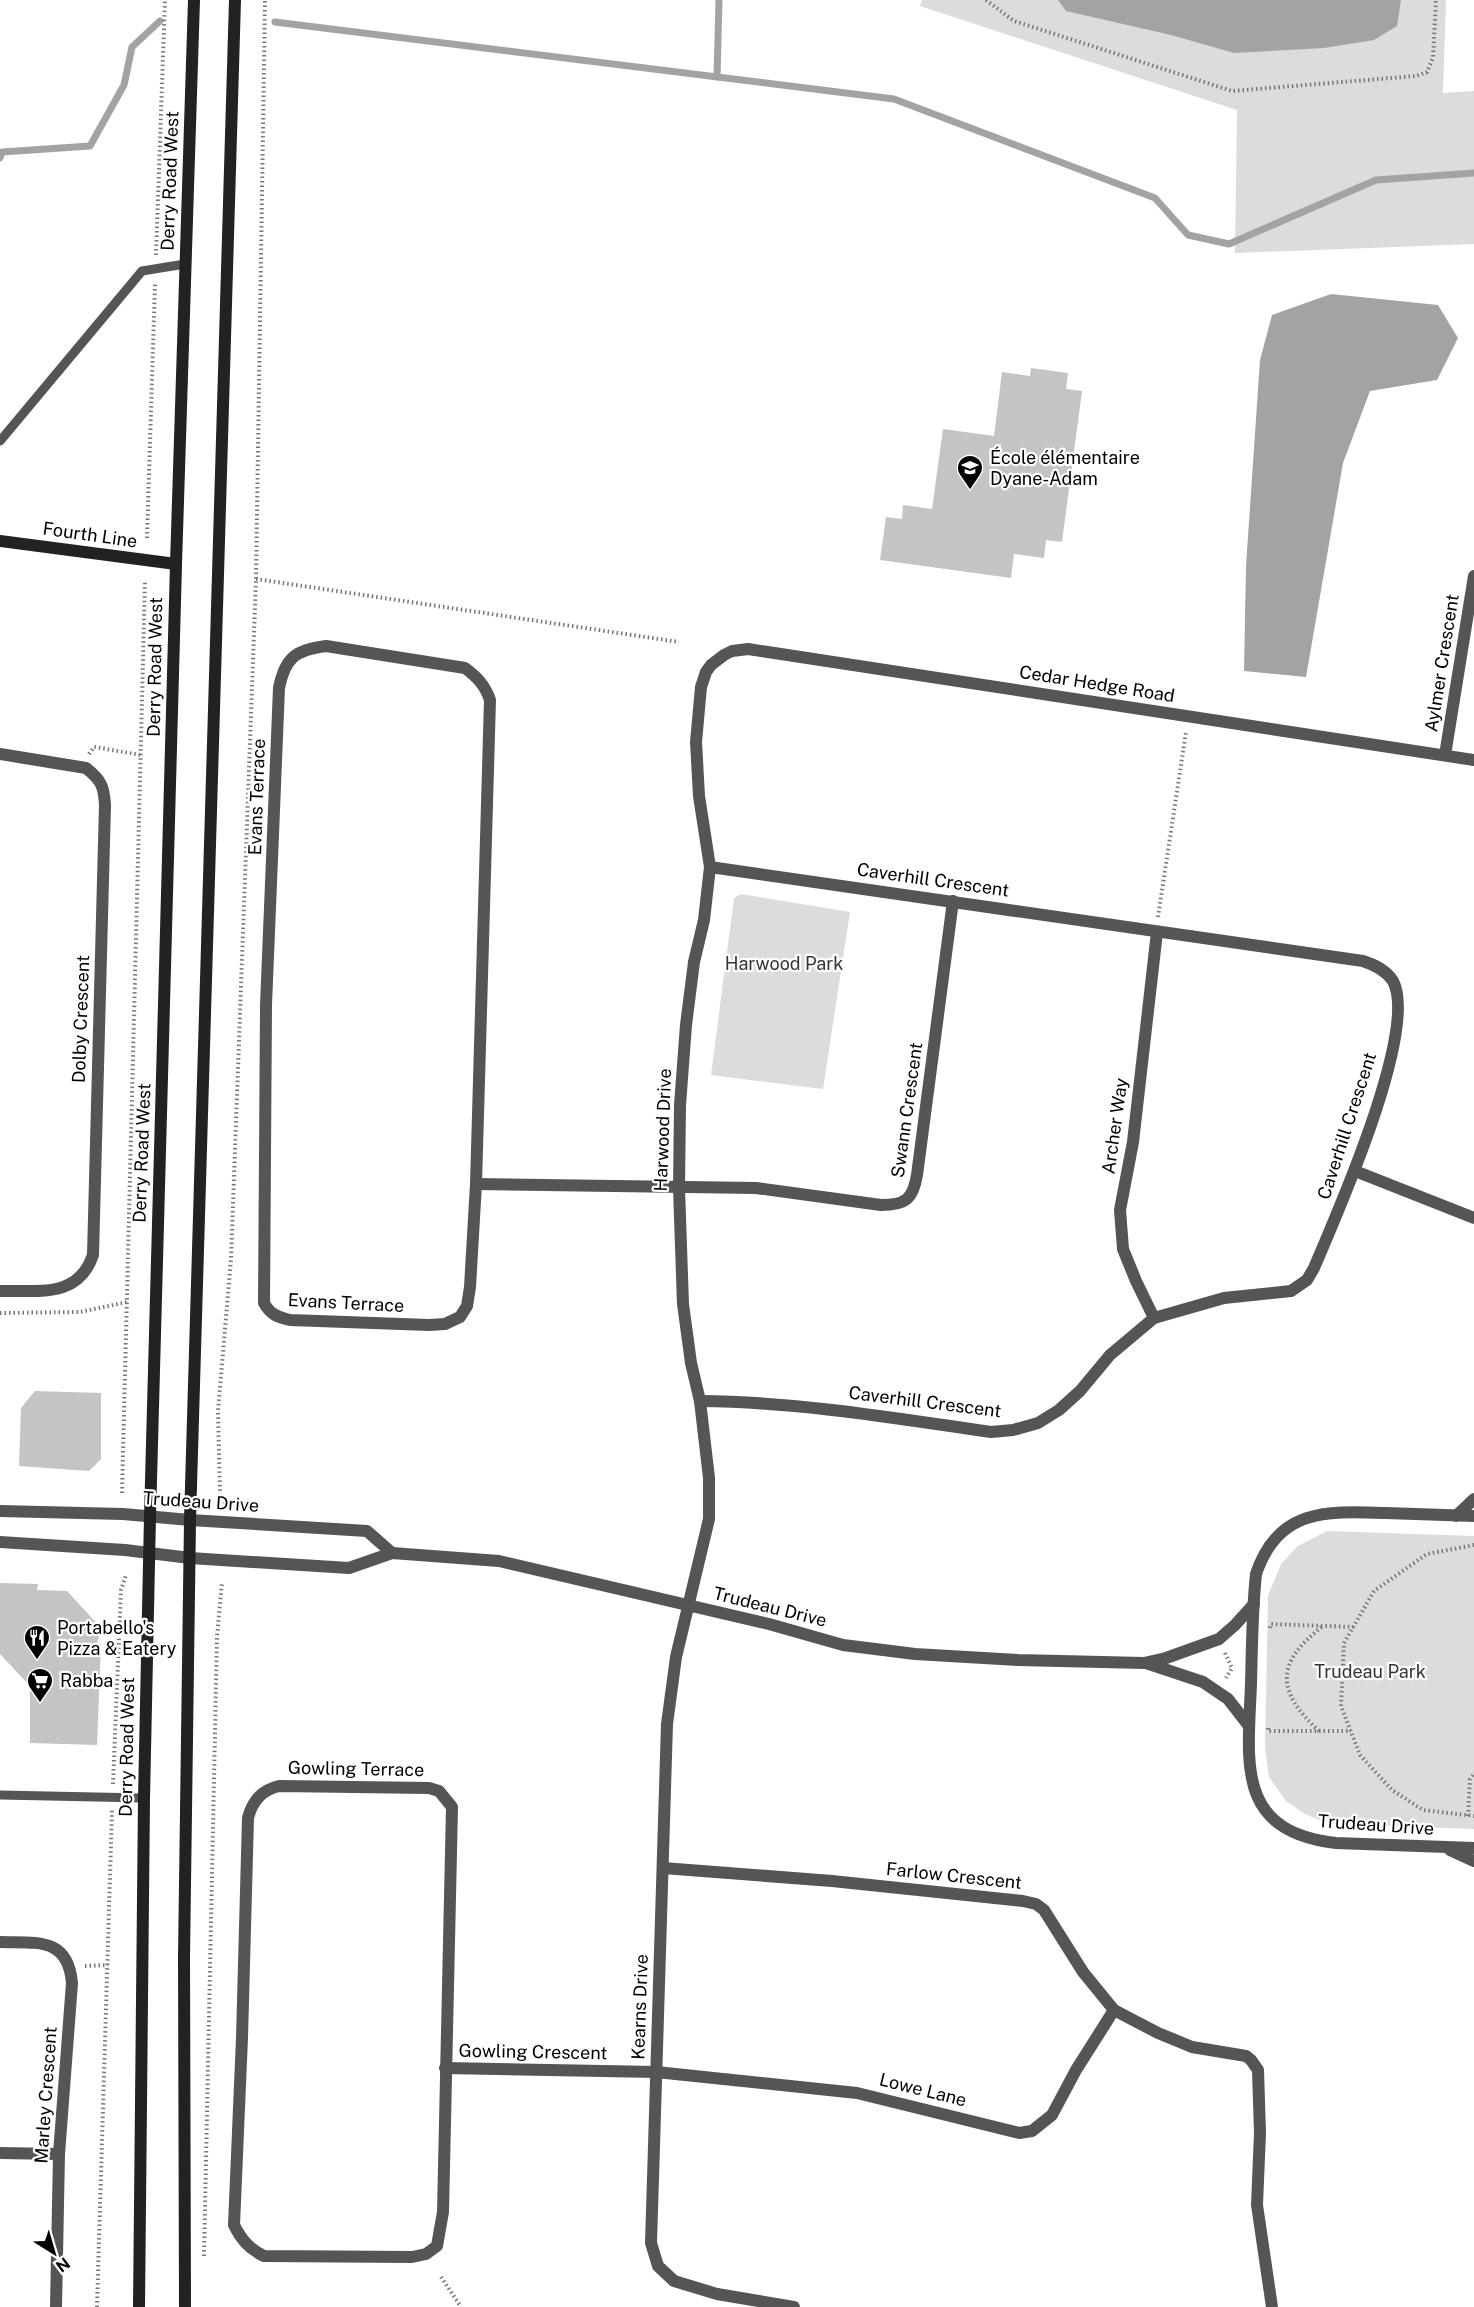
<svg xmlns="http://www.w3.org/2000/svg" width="1474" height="2307" font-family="'Public Sans',sans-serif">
<rect width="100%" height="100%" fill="#fff"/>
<g fill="#dcdcdc">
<polygon points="922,0 1446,0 1443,93 1474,91 1474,244 1235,253 1237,110 920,6"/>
<polygon points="741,894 850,912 823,1089 711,1075 734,898"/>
<polygon points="1327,1531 1474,1536 1474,1829 1329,1824 1305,1814 1286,1801 1269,1777 1265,1747 1268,1596 1281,1564 1298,1546"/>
</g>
<g fill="#a3a3a3">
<polygon points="1058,0 1401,0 1397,26 1374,40 1324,48 1234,53 1171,35 1066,11"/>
<polygon points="1331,294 1438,305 1458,338 1437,380 1370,391 1343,463 1306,677 1244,671 1246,566 1260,360 1272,315"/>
</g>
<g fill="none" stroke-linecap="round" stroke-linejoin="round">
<g stroke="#a3a3a3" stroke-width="7">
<polyline points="275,22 894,99 1155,198 1188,235 1229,244 1376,180 1474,173"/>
<polyline points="717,77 719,0"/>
<polyline points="0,158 2,152 90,146 124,85 132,47 160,21"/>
</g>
</g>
<g fill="#c4c4c4">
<polygon points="1031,368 1068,373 1066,389 1082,391 1062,542 1046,540 1044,558 1014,554 1011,578 880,560 886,517 902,519 903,505 932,509 943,429 994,436 1002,372 1030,376"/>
<polygon points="35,1391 101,1393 101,1459 89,1471 19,1466 21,1408"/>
<polygon points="0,1583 38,1584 37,1590 67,1591 101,1628 97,1644 101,1644 97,1745 30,1743 30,1686 0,1654"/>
</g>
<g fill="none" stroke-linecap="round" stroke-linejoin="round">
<g stroke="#777" stroke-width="4" stroke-dasharray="1.5 3" stroke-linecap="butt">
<polyline points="986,0 1014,21 1232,91 1416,76 1427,72 1433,58 1436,0"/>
<polyline points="156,255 165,0"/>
<polyline points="147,538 155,284"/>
<polyline points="256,579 679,642"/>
<polyline points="89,754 94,747 141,755"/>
<polyline points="1158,917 1186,732"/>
<polyline points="0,1313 80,1312 127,1302"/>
<polyline points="122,1493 145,581"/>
<polyline points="227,1507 220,1495 218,1411 231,1259 256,579 265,0"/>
<polyline points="1474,1545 1427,1554 1374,1591 1344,1643 1341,1706 1360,1755 1392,1790 1423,1810 1474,1816"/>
<polyline points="1270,1628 1271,1624 1353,1627"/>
<polyline points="1225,1653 1232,1668 1226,1678"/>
<polyline points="1268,1728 1268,1731 1351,1731"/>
<path d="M1319,1731C1276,1691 1275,1663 1323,1626"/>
<polyline points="113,1784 121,1590 126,1575"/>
<polyline points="1468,1816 1470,1779 1474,1774"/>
<polyline points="85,1966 108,1965"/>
<polyline points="204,2256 217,1637 222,1582"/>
<polyline points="441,2277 461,2307"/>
<polyline points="97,2307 112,1810"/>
</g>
<g stroke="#555" stroke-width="9">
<polyline points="0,441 142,271 185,264"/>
<polyline points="0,1795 144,1798"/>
</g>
<g stroke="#555" stroke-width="12">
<path d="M326,646L465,668C477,677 485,685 490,700L476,1184L470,1287L467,1306L460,1317L445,1324L429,1325L290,1320C277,1317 270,1314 264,1303L266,1005L279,688C285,658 295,650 326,646Z"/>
<path d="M0,754L86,768C101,780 104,786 105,805L93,1255C78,1299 38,1290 0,1291"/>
<polyline points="1445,755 1474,576"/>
<polyline points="1355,1171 1474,1218"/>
<path d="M476,1184L756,1188L881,1205C906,1205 913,1199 917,1175L953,901"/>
<polyline points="1154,1318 1136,1281 1123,1249 1120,1210 1133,1142 1157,932"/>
<path d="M700,1401C799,1402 894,1418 991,1432L1013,1430L1038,1423L1059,1410L1080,1391L1110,1355L1154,1318L1224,1298L1291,1291L1307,1280L1314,1268C1336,1216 1419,1030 1393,981C1386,970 1375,965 1363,961L710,867"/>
<path d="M279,1786L429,1788L439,1791L452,1807L443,2212L437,2246L426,2254L412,2257L264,2256C249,2249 241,2239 234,2225L242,2038L248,1818C252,1802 261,1790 279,1786Z"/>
<polyline points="663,1868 832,1881 1023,1901 1036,1904 1044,1910 1083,1972 1114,2010 1158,2033 1192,2047 1246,2056 1251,2060 1258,2070 1260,2133 1257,2205 1272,2307"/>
<path d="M0,1942C37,1943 68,1937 72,1983L59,2154L56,2307"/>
<polyline points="445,2068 656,2072 857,2093 1019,2133 1032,2131 1052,2115 1076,2070 1114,2010"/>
<polyline points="0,2153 59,2154"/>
</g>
<g stroke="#555" stroke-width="12">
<polyline points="0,1511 123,1514 190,1520 367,1531 392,1553"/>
<polyline points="1456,1516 1474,1499"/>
<path d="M1474,1516C1445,1515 1415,1514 1386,1513C1327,1511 1278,1508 1256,1574C1252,1611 1252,1648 1251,1684C1248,1762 1235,1832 1336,1843L1474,1848"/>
<polyline points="0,1542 125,1550 190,1558 349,1568 392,1553 499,1561 769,1624 843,1645 915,1654 1018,1660 1144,1663 1166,1658 1219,1639 1235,1625 1254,1604"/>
<polyline points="1146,1663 1203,1682 1228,1699 1249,1726"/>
<polyline points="1450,1850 1474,1861"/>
<polyline points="794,2307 717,2294 674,2281 658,2266 651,2243 667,1724 676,1657 709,1519 709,1478 700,1401 691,1363 683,1304 679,1188 680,1105 686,1025 694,962 704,920 710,867 699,796 696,742 701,687 706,672 711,665 724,655 732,651 748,649 1474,760"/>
</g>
<g stroke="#222" stroke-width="12">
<polyline points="0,541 176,564"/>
<polyline points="139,2307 144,1798 150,1517 176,564 194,0"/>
<polyline points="185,2307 184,1957 190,1520 235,0"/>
</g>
</g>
<defs>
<symbol id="school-pin" viewBox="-11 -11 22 30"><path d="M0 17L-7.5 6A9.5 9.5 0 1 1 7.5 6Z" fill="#000" stroke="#fff"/><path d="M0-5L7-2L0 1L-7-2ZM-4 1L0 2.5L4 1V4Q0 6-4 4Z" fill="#fff"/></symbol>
<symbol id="restaurant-pin" viewBox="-11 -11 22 30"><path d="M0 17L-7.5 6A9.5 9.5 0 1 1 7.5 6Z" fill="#000" stroke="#fff"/><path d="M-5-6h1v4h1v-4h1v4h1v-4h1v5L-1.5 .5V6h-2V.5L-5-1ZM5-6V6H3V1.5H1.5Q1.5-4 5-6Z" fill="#fff"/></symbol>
<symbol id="supermarket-pin" viewBox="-11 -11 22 30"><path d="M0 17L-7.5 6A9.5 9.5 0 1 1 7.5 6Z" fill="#000" stroke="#fff"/><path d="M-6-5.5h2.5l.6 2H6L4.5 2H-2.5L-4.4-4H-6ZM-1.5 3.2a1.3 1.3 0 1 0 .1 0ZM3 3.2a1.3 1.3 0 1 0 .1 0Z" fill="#fff"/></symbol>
</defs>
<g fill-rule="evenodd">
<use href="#school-pin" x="955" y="453" width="30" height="40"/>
<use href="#restaurant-pin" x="22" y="1623" width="30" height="40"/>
<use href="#supermarket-pin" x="25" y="1666" width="30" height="40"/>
</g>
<g text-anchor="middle" stroke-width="4.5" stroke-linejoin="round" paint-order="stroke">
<g font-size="18" fill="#000" stroke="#fff">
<text transform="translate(170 181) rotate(-88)" y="6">Derry Road West</text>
<text transform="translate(90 535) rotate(8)" y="6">Fourth Line</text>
<text transform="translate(1442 663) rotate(-81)" y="6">Aylmer Crescent</text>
<text transform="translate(155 667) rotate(-89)" y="6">Derry Road West</text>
<text transform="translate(1097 684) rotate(9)" y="6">Cedar Hedge Road</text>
<text transform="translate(257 797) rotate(-88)" y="6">Evans Terrace</text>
<text transform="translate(933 880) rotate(8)" y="6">Caverhill Crescent</text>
<text transform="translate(81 1019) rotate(-88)" y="6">Dolby Crescent</text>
<text transform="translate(907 1110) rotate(-82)" y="6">Swann Crescent</text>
<text transform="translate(1115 1126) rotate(-82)" y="6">Archer Way</text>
<text transform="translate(1347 1126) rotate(-72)" y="6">Caverhill Crescent</text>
<text transform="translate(663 1130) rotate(-88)" y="6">Harwood Drive</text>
<text transform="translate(142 1153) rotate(-88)" y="6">Derry Road West</text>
<text transform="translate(346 1303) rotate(3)" y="6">Evans Terrace</text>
<text transform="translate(925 1402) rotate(7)" y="6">Caverhill Crescent</text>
<text transform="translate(201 1502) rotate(4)" y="6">Trudeau Drive</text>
<text transform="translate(770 1607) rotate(14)" y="6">Trudeau Drive</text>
<text transform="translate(127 1747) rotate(-89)" y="6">Derry Road West</text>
<text transform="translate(356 1769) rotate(1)" y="6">Gowling Terrace</text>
<text transform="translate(1376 1825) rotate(4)" y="6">Trudeau Drive</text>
<text transform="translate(954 1876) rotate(6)" y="6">Farlow Crescent</text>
<text transform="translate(640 2007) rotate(-88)" y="6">Kearns Drive</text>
<text transform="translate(533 2052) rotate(1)" y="6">Gowling Crescent</text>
<text transform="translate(923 2090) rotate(14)" y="6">Lowe Lane</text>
<text transform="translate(46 2095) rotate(-86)" y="6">Marley Crescent</text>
</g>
<g font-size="18" fill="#000" stroke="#fff" text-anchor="start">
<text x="990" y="464">École élémentaire<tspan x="990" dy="21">Dyane-Adam</tspan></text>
<text x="57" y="1634">Portabello's<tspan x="57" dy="21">Pizza &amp; Eatery</tspan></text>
<text x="60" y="1687">Rabba</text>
</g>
<g font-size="18" fill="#333" stroke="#fff">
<text x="784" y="970">Harwood Park</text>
<text x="1370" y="1678">Trudeau Park</text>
</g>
</g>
<g transform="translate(54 2253) rotate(143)" stroke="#ffffff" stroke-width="4.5" paint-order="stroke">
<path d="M0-4.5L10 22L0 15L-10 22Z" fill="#000000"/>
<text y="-9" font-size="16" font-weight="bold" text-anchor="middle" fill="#000000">N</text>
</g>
</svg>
